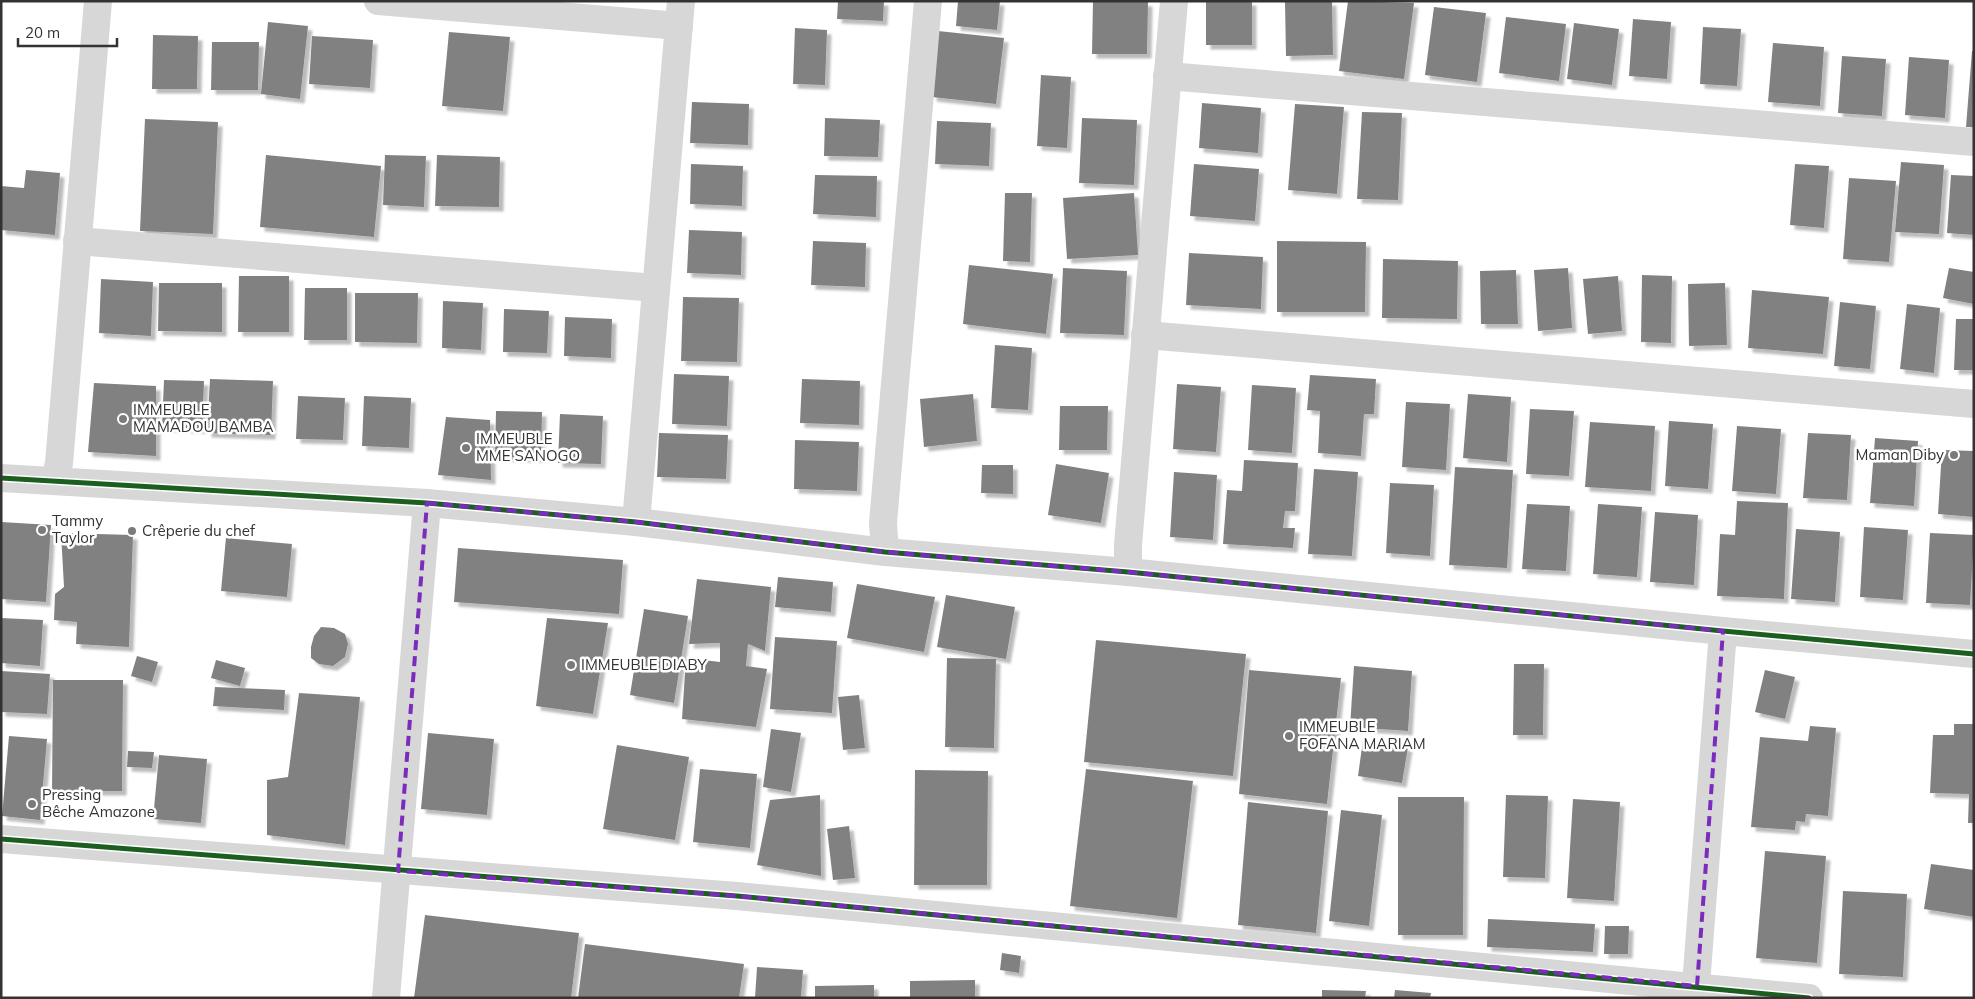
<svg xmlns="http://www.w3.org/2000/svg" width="1975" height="999" font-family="Mulish,sans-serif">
<defs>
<filter id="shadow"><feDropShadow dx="4.5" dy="4.5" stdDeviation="1" flood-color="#0004"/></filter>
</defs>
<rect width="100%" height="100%" fill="#fff"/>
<g fill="#818181" filter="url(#shadow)">
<polygon points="838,1 884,1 883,21 837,19"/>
<polygon points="958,1 1000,1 997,30 956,26"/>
<polygon points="1093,1 1148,2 1147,54 1092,54"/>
<rect x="1206" y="1" width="46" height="44"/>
<polygon points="1332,1 1333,55 1286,56 1285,2"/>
<polygon points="1348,1 1414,3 1404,79 1339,71"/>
<polygon points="1434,7 1486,13 1477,82 1425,75"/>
<polygon points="1506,17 1566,24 1559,81 1499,73"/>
<polygon points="1633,19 1671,22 1667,79 1629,76"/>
<polygon points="268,22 308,26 300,99 261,94"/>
<polygon points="1574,23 1619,29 1612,85 1567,79"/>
<polygon points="1703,27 1741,29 1737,86 1700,84"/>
<polygon points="795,28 827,30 825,85 793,84"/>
<polygon points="938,31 1004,38 996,104 932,97"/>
<polygon points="449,32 510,37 503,111 442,106"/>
<polygon points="153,35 198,36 197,89 152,89"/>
<polygon points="312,36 373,40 370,88 309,84"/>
<polygon points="212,42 259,42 258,90 211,90"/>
<polygon points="1773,43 1824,47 1820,106 1768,102"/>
<polygon points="1972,51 1974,51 1974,127 1966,127"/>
<polygon points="1842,56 1886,59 1882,116 1838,113"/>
<polygon points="1909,57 1949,60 1945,118 1905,115"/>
<polygon points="1041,75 1071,77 1067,148 1037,146"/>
<polygon points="692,102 749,104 748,145 690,143"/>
<polygon points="1202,103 1261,108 1258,153 1199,148"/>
<polygon points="1295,104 1344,107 1337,194 1288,190"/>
<polygon points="1362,112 1402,113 1398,200 1357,199"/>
<polygon points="825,118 880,120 878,157 824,156"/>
<polygon points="1082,118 1137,120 1134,185 1079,183"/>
<polygon points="145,119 218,122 213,234 140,231"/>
<polygon points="937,121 991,123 989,166 935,164"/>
<polygon points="266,155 381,166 374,237 260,227"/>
<polygon points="385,155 426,156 424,207 383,205"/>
<polygon points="437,155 500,157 499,207 435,206"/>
<polygon points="1901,162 1944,165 1939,234 1895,232"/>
<polygon points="691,164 743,166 742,206 690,204"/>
<polygon points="1194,164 1259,169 1255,221 1190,216"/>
<polygon points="1795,164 1829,166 1824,228 1790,225"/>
<polygon points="26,170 60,173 55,235 1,230 1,186 24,188"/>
<polygon points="815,175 877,176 876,217 813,214"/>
<polygon points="1951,175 1974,176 1974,235 1947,233"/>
<polygon points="1849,178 1896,181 1889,262 1843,259"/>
<polygon points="1005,193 1032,193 1030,262 1003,261"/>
<polygon points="1134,193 1138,255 1067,259 1063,198"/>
<polygon points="689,230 742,232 741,275 687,273"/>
<polygon points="813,241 866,243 865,287 811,285"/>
<polygon points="1277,241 1366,242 1365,312 1277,312"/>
<polygon points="1189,253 1263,257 1261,309 1186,305"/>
<polygon points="1383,259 1458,261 1457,319 1382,318"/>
<polygon points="969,265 1053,274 1046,334 963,324"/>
<polygon points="1063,268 1127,271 1124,335 1060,333"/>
<polygon points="1568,268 1572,328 1538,331 1534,270"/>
<polygon points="1949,268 1974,272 1974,304 1943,298"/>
<polygon points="1516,270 1518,324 1481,324 1480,271"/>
<polygon points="1642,275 1672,276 1671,343 1641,342"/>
<polygon points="239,276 289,276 289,332 238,332"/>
<polygon points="1618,276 1622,331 1588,334 1583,279"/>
<polygon points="101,279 153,282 151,336 99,333"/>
<polygon points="159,283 222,283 222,332 158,331"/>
<polygon points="1725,283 1727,345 1689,346 1688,284"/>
<polygon points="305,288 347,288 347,340 304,340"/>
<polygon points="1752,290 1829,297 1823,354 1748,348"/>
<polygon points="355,293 418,293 417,343 355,342"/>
<polygon points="683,297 739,298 737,362 681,361"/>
<polygon points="443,301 483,303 481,350 442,348"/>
<polygon points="1840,302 1876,306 1870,369 1834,366"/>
<polygon points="1907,304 1940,308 1934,373 1900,369"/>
<polygon points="504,309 549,311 547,353 503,352"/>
<polygon points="565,317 612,319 611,358 564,356"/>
<polygon points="1956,319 1974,319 1974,370 1954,370"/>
<polygon points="995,345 1032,348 1028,410 991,408"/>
<polygon points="674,374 729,376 727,426 672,424"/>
<polygon points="1310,375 1376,379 1374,414 1364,414 1361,456 1318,453 1320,411 1307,410"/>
<polygon points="210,379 273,381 271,435 207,433"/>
<polygon points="802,379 860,381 859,425 800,423"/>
<polygon points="164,380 204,381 202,429 162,427"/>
<polygon points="94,383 156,386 156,456 88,452"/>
<polygon points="1177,384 1221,387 1216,452 1173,449"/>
<polygon points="1252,385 1296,388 1292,453 1248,450"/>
<polygon points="973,394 977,441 924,447 920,399"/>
<polygon points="1468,394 1511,397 1507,462 1463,458"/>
<polygon points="298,396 345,398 343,440 296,439"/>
<polygon points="364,396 411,398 409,448 362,446"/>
<polygon points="1406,402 1450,404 1446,470 1402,467"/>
<polygon points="1060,406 1108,406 1107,450 1059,450"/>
<polygon points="1530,409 1574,411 1569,476 1526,474"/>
<polygon points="496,411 542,412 541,458 495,457"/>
<polygon points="560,414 603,416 601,464 558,463"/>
<polygon points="446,417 490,420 491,480 438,475"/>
<polygon points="1669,421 1713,424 1708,489 1665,486"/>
<polygon points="1590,422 1655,426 1651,491 1585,487"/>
<polygon points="1737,426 1781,429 1776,494 1732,491"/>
<polygon points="659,433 728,435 726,479 657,477"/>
<polygon points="1808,433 1851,435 1847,500 1803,498"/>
<polygon points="1875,438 1918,441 1914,506 1870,503"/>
<polygon points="795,440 859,442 857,491 794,489"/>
<polygon points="1942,450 1974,451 1974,517 1938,514"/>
<polygon points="1244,460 1298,463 1295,511 1285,511 1283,528 1295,528 1293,548 1223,544 1227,490 1242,491"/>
<polygon points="1056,464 1109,473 1101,523 1048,515"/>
<polygon points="982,465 1013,465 1013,494 981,493"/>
<polygon points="1455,467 1513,470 1507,568 1449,565"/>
<polygon points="1314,469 1358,472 1352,556 1308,554"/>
<polygon points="1174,472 1217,475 1213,540 1170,537"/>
<polygon points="1390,483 1434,485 1430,556 1386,553"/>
<polygon points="1737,501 1788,503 1784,599 1717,596 1720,534 1735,535"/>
<polygon points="1527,504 1570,506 1566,571 1522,569"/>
<polygon points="1598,504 1642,507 1637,577 1593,574"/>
<polygon points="1655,512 1698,515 1694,585 1650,582"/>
<polygon points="1,522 51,525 46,602 1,599"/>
<polygon points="1864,527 1908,530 1903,600 1860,597"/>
<polygon points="1796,529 1840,532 1835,602 1791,599"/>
<polygon points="61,533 133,535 129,647 76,644 77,622 54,620 55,594 64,587"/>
<polygon points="1930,533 1974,535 1970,605 1926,603"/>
<polygon points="226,538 292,544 287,597 221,591"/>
<polygon points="458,548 623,560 619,614 454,602"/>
<polygon points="778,577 833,582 831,612 775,607"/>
<polygon points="697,579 771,587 765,651 748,644 746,666 767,669 756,727 682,719 686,658 720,662 720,643 689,644"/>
<polygon points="857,584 935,597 924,652 847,638"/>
<polygon points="946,595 1015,607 1006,659 937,647"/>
<polygon points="644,609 688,616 674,703 630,695"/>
<polygon points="1,618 43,620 40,666 1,663"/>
<polygon points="547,618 608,623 593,714 536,706"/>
<polygon points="321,627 334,628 345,634 348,644 345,657 333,666 319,664 311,658 311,647 314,636"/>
<polygon points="775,637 837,641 832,713 770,709"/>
<polygon points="1096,640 1246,654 1233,776 1084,762"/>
<polygon points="137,656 158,662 152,682 131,676"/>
<polygon points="947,658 996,659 994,748 945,747"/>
<polygon points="216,660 245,668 240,686 211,678"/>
<polygon points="1514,664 1544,664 1543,735 1513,735"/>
<polygon points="1354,666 1412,671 1408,731 1350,727"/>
<polygon points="1249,670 1341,678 1327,804 1239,794"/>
<polygon points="1765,670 1795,677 1785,719 1755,712"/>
<polygon points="1,671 50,674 47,714 1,712"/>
<polygon points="53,680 123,680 122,791 52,791"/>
<polygon points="215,687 285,690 284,710 213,706"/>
<polygon points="299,693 360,697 345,845 267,835 267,780 288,777"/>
<polygon points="859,695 865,748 843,750 838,697"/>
<polygon points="1954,724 1974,724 1974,823 1968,823 1969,794 1930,793 1933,735 1954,735"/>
<polygon points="1810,726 1836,728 1828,816 1806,814 1805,822 1796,821 1795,830 1751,827 1760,737 1808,741"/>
<polygon points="771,729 801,733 791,792 763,787"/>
<polygon points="428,733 494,739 487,815 421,809"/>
<polygon points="9,736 47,739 40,820 2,816"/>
<polygon points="1363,740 1408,747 1402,783 1358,776"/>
<polygon points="617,745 689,757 675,840 603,829"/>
<polygon points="128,751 154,752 152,768 127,767"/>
<polygon points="159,755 207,759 201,823 153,819"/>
<polygon points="700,769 757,774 750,848 693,842"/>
<polygon points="1086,769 1193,781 1177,918 1070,906"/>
<polygon points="915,770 988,771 987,885 914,885"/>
<polygon points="820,795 821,876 757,865 770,800"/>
<polygon points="1506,795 1548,796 1545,878 1503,877"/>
<polygon points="1398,797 1464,797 1463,935 1398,935"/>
<polygon points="1573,799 1620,802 1614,901 1567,898"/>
<polygon points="1248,802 1328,811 1316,933 1238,925"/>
<polygon points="1341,810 1382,815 1369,926 1329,921"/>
<polygon points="849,826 855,878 833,880 827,829"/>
<polygon points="1765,851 1826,856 1817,963 1756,958"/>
<polygon points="1931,864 1974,870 1974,917 1924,909"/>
<polygon points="1843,891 1907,894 1903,977 1839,974"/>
<polygon points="425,915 579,933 571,998 414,998"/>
<polygon points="1488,919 1595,924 1593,952 1487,947"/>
<polygon points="1605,926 1629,926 1628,954 1604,954"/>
<polygon points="585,944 744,964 739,998 578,998"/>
<polygon points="1002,953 1021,956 1019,973 1000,970"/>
<polygon points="757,967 803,970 801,998 755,998"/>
<polygon points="975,980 975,998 910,998 910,981"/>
<polygon points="874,985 874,998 815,998 815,986"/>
<polygon points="1322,990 1366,991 1365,998 1322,998"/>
<polygon points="1395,990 1431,993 1430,998 1394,998"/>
</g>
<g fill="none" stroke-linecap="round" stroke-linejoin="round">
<g stroke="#d7d7d7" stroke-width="28">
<polyline points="378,1 679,26"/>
<polyline points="1167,76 1974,142"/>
<polyline points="77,241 656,288"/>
<polyline points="1145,335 1974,404"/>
<polyline points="1,478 427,503 636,522 885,552 1128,572 1723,631 1974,654"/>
<polyline points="55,480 59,463 98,1"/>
<polyline points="636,522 681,1"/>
<polyline points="885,552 883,523 928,1"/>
<polyline points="1128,572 1128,545 1174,1"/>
<polyline points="1,839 737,896 1809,998"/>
<polyline points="386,998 427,503"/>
<polyline points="1695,998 1723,631"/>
</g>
<defs>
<g id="cycleway">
<polyline points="1,478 427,503 636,522 885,552 1128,572 1723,631 1974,654"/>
<polyline points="1,839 737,896 1809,998"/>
</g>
</defs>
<use href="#cycleway" stroke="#fff" stroke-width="8"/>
<use href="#cycleway" stroke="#1b5e20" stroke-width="5"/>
</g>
<path fill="none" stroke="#7b2cbf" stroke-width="4" stroke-dasharray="10 6" stroke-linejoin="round" d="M427,503L636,522L885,552L1128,572L1723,631L1697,986L737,896L398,871Z"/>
<g fill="#7a7a7a" stroke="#fff" stroke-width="2">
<circle cx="123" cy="419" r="5"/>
<circle cx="466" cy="448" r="5"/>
<circle cx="1954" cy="455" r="5"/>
<circle cx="42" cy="530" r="5"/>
<circle cx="132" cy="531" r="5"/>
<circle cx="571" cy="665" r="5"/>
<circle cx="1289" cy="736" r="5"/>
<circle cx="32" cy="804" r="5"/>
</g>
<g text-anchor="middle" stroke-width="5" stroke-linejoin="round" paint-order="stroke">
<g font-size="15" fill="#333" stroke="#fff" text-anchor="start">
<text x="133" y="415">IMMEUBLE<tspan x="133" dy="17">MAMADOU BAMBA</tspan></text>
<text x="476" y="444">IMMEUBLE<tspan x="476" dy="17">MME SANOGO</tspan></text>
<text x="1944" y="460" text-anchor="end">Maman Diby</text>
<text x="52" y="526">Tammy<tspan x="52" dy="17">Taylor</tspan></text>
<text x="142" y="536">Crêperie du chef</text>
<text x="581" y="670">IMMEUBLE DIABY</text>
<text x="1299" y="732">IMMEUBLE<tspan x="1299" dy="17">FOFANA MARIAM</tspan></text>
<text x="42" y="800">Pressing<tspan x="42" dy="17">Bêche Amazone</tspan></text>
</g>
</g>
<rect width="1975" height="999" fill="none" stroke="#333333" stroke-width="5"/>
<path d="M18 38v8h99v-8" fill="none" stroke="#333333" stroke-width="2.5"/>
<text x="25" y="38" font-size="15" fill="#333333" stroke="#ffffff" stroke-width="4" paint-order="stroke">20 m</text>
</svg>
